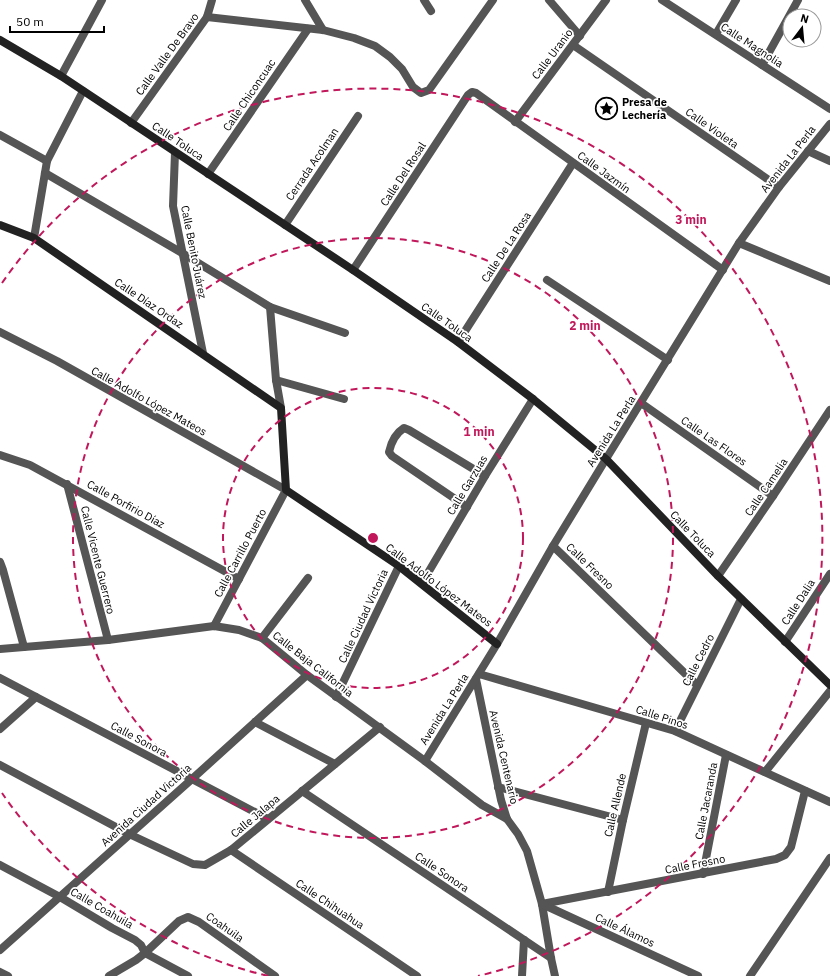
<svg xmlns="http://www.w3.org/2000/svg" width="830" height="976" font-family="'IBM Plex Sans',sans-serif">
<rect width="100%" height="100%" fill="#fff"/>
<g fill="none" stroke-linecap="round" stroke-linejoin="round">
<g stroke="#555" stroke-width="8">
<polyline points="305,0 323,30"/>
<polyline points="424,0 431,11"/>
<polyline points="549,0 580,36"/>
<polyline points="662,0 830,109"/>
<polyline points="207,17 323,30 354,38 375,46 390,57 402,69 413,87 421,93 429,90 493,0"/>
<polyline points="716,34 736,0"/>
<polyline points="573,45 779,187"/>
<polyline points="762,65 798,0"/>
<polyline points="61,76 102,0"/>
<polyline points="515,122 606,0"/>
<polyline points="131,123 207,17 212,0"/>
<polyline points="0,135 47,161"/>
<polyline points="808,151 830,161"/>
<polyline points="175,153 173,206 203,353"/>
<polyline points="45,173 182,253 270,307 345,333"/>
<polyline points="208,174 308,29"/>
<polyline points="285,225 358,116"/>
<polyline points="34,238 47,161 83,91"/>
<polyline points="739,243 830,281"/>
<polyline points="353,270 468,95 472,92 476,93 723,270"/>
<polyline points="547,280 668,360"/>
<polyline points="270,307 276,380 281,408"/>
<polyline points="0,332 57,361 286,490 214,626"/>
<polyline points="458,342 573,163"/>
<polyline points="276,380 344,399"/>
<polyline points="641,403 773,496"/>
<polyline points="0,455 30,465 239,579"/>
<polyline points="67,484 108,640"/>
<path d="M467,507L392,456L389,452C391,443 396,433 404,428L409,430L485,476"/>
<polyline points="553,546 697,685"/>
<polyline points="0,562 3,570 24,647"/>
<polyline points="718,576 773,496 830,410"/>
<polyline points="422,583 485,476 533,399"/>
<polyline points="262,638 308,578"/>
<polyline points="785,642 830,574"/>
<polyline points="479,674 675,731 830,802"/>
<polyline points="476,679 501,800 507,819 518,834 527,851 542,904 551,958 555,976"/>
<polyline points="336,697 399,566"/>
<polyline points="255,722 335,764"/>
<polyline points="0,729 36,697"/>
<polyline points="675,731 741,599"/>
<polyline points="425,761 482,805 507,819"/>
<polyline points="0,765 129,834"/>
<polyline points="765,772 830,691"/>
<polyline points="192,779 307,675"/>
<polyline points="498,787 623,820"/>
<polyline points="302,791 551,958"/>
<polyline points="231,850 417,976"/>
<polyline points="0,865 60,897"/>
<polyline points="703,874 726,755"/>
<polyline points="608,892 623,820 646,723"/>
<polyline points="542,904 776,859 785,855 791,847 805,791"/>
<polyline points="542,904 698,976"/>
<polyline points="0,972 8,976"/>
<polyline points="188,976 145,953 179,921 188,917 199,922 275,976"/>
<polyline points="522,976 524,940"/>
<polyline points="750,976 830,858"/>
</g>
<g stroke="#555" stroke-width="8">
<polyline points="0,649 108,640 214,626 239,630 262,638 307,675 425,761 497,644 553,546 606,459 739,243 779,187 830,124"/>
<polyline points="0,678 268,819"/>
<polyline points="129,834 193,864 205,865 231,850 380,727"/>
<polyline points="60,897 112,928 135,940 141,945 145,953 136,960 109,976"/>
<polyline points="0,950 192,779"/>
</g>
<g stroke="#222" stroke-width="8">
<polyline points="0,40 61,76 353,270 458,342 533,399 606,459 718,576 830,685"/>
<polyline points="0,225 34,238 281,408 286,490 399,566 497,644"/>
</g>
</g>
<g fill="none" stroke="#c2185b" stroke-width="2" stroke-dasharray="7 5">
<circle cx="373" cy="538" r="150"/>
<circle cx="373" cy="538" r="300"/>
<path d="M268 976A450 450 0 0 1 2 793M2 283A450 450 0 1 1 478 976"/>
</g>
<defs>
<symbol id="sight-ring" viewBox="-11 -11 22 22"><circle r="9.5" fill="#fff" stroke="#000" stroke-width="1.5"/><path d="M0-6L1.8-2.2L6-1.7L2.9 1.2L3.7 5.4L0 3.3L-3.7 5.4L-2.9 1.2L-6-1.7L-1.8-2.2Z" fill="#000"/></symbol>
</defs>
<g fill-rule="evenodd">
<use href="#sight-ring" x="594" y="96" width="25" height="25"/>
</g>
<g text-anchor="middle" stroke-width="3.5" stroke-linejoin="round" paint-order="stroke">
<g font-size="11" fill="#000" stroke="#fff">
<text transform="translate(752 45) rotate(33)" y="4">Calle Magnolia</text>
<text transform="translate(167 54) rotate(-54)" y="4">Calle Valle De Bravo</text>
<text transform="translate(552 54) rotate(-53)" y="4">Calle Uranio</text>
<text transform="translate(249 95) rotate(-56)" y="4">Calle Chiconcuac</text>
<text transform="translate(712 128) rotate(35)" y="4">Calle Violeta</text>
<text transform="translate(178 141) rotate(34)" y="4">Calle Toluca</text>
<text transform="translate(788 159) rotate(-52)" y="4">Avenida La Perla</text>
<text transform="translate(312 164) rotate(-56)" y="4">Cerrada Acolman</text>
<text transform="translate(604 172) rotate(36)" y="4">Calle Jazmín</text>
<text transform="translate(403 174) rotate(-57)" y="4">Calle Del Rosal</text>
<text transform="translate(506 247) rotate(-57)" y="4">Calle De La Rosa</text>
<text transform="translate(194 252) rotate(79)" y="4">Calle Benito Juárez</text>
<text transform="translate(149 303) rotate(34)" y="4">Calle Díaz Ordaz</text>
<text transform="translate(447 322) rotate(35)" y="4">Calle Toluca</text>
<text transform="translate(149 401) rotate(29)" y="4">Calle Adolfo López Mateos</text>
<text transform="translate(611 431) rotate(-58)" y="4">Avenida La Perla</text>
<text transform="translate(714 441) rotate(35)" y="4">Calle Las Flores</text>
<text transform="translate(467 485) rotate(-59)" y="4">Calle Garzuas</text>
<text transform="translate(766 487) rotate(-56)" y="4">Calle Camelia</text>
<text transform="translate(126 504) rotate(29)" y="4">Calle Porfirio Díaz</text>
<text transform="translate(693 534) rotate(46)" y="4">Calle Toluca</text>
<text transform="translate(240 553) rotate(-62)" y="4">Calle Carrillo Puerto</text>
<text transform="translate(98 560) rotate(76)" y="4">Calle Vicente Guerrero</text>
<text transform="translate(590 566) rotate(44)" y="4">Calle Fresno</text>
<text transform="translate(439 585) rotate(37)" y="4">Calle Adolfo López Mateos</text>
<text transform="translate(798 602) rotate(-57)" y="4">Calle Dalia</text>
<text transform="translate(363 616) rotate(-65)" y="4">Calle Ciudad Victoria</text>
<text transform="translate(698 660) rotate(-63)" y="4">Calle Cedro</text>
<text transform="translate(313 664) rotate(38)" y="4">Calle Baja California</text>
<text transform="translate(444 709) rotate(-58)" y="4">Avenida La Perla</text>
<text transform="translate(662 717) rotate(18)" y="4">Calle Pinos</text>
<text transform="translate(139 739) rotate(28)" y="4">Calle Sonora</text>
<text transform="translate(504 757) rotate(77)" y="4">Avenida Centenario</text>
<text transform="translate(706 801) rotate(-79)" y="4">Calle Jacaranda</text>
<text transform="translate(146 805) rotate(-42)" y="4">Avenida Ciudad Victoria</text>
<text transform="translate(615 805) rotate(-77)" y="4">Calle Allende</text>
<text transform="translate(255 816) rotate(-40)" y="4">Calle Jalapa</text>
<text transform="translate(695 864) rotate(-11)" y="4">Calle Fresno</text>
<text transform="translate(442 872) rotate(34)" y="4">Calle Sonora</text>
<text transform="translate(330 904) rotate(34)" y="4">Calle Chihuahua</text>
<text transform="translate(102 908) rotate(30)" y="4">Calle Coahuila</text>
<text transform="translate(225 927) rotate(35)" y="4">Coahuila</text>
<text transform="translate(625 930) rotate(25)" y="4">Calle Álamos</text>
</g>
<g font-size="11" font-weight="bold" fill="#000" stroke="#fff" text-anchor="start">
<text x="622" y="106">Presa de<tspan x="622" dy="13">Lechería</tspan></text>
</g>
</g>
<circle cx="373" cy="538" r="6" fill="#c2185b" stroke="#fff" stroke-width="2"/>
<g font-size="12" text-anchor="middle" font-weight="bold" fill="#c2185b" stroke="#fff" stroke-width="3.5" stroke-linejoin="round" paint-order="stroke">
<text x="691" y="224">3 min</text>
<text x="585" y="330">2 min</text>
<text x="479" y="436">1 min</text>
</g>
<g transform="translate(802 28) rotate(16)"><circle r="19" fill="#ffffff" stroke="#999999"/>
<path d="M0-3L7 15L0 10L-7 15Z" fill="#000000"/>
<text y="-6" font-size="11" font-weight="bold" text-anchor="middle" fill="#000000">N</text>
</g>
<path d="M10 26v6h94v-6" fill="none" stroke="#000000" stroke-width="2"/>
<text x="16" y="26" font-size="12" fill="#000000" stroke="#ffffff" stroke-width="3" paint-order="stroke">50 m</text>
</svg>
